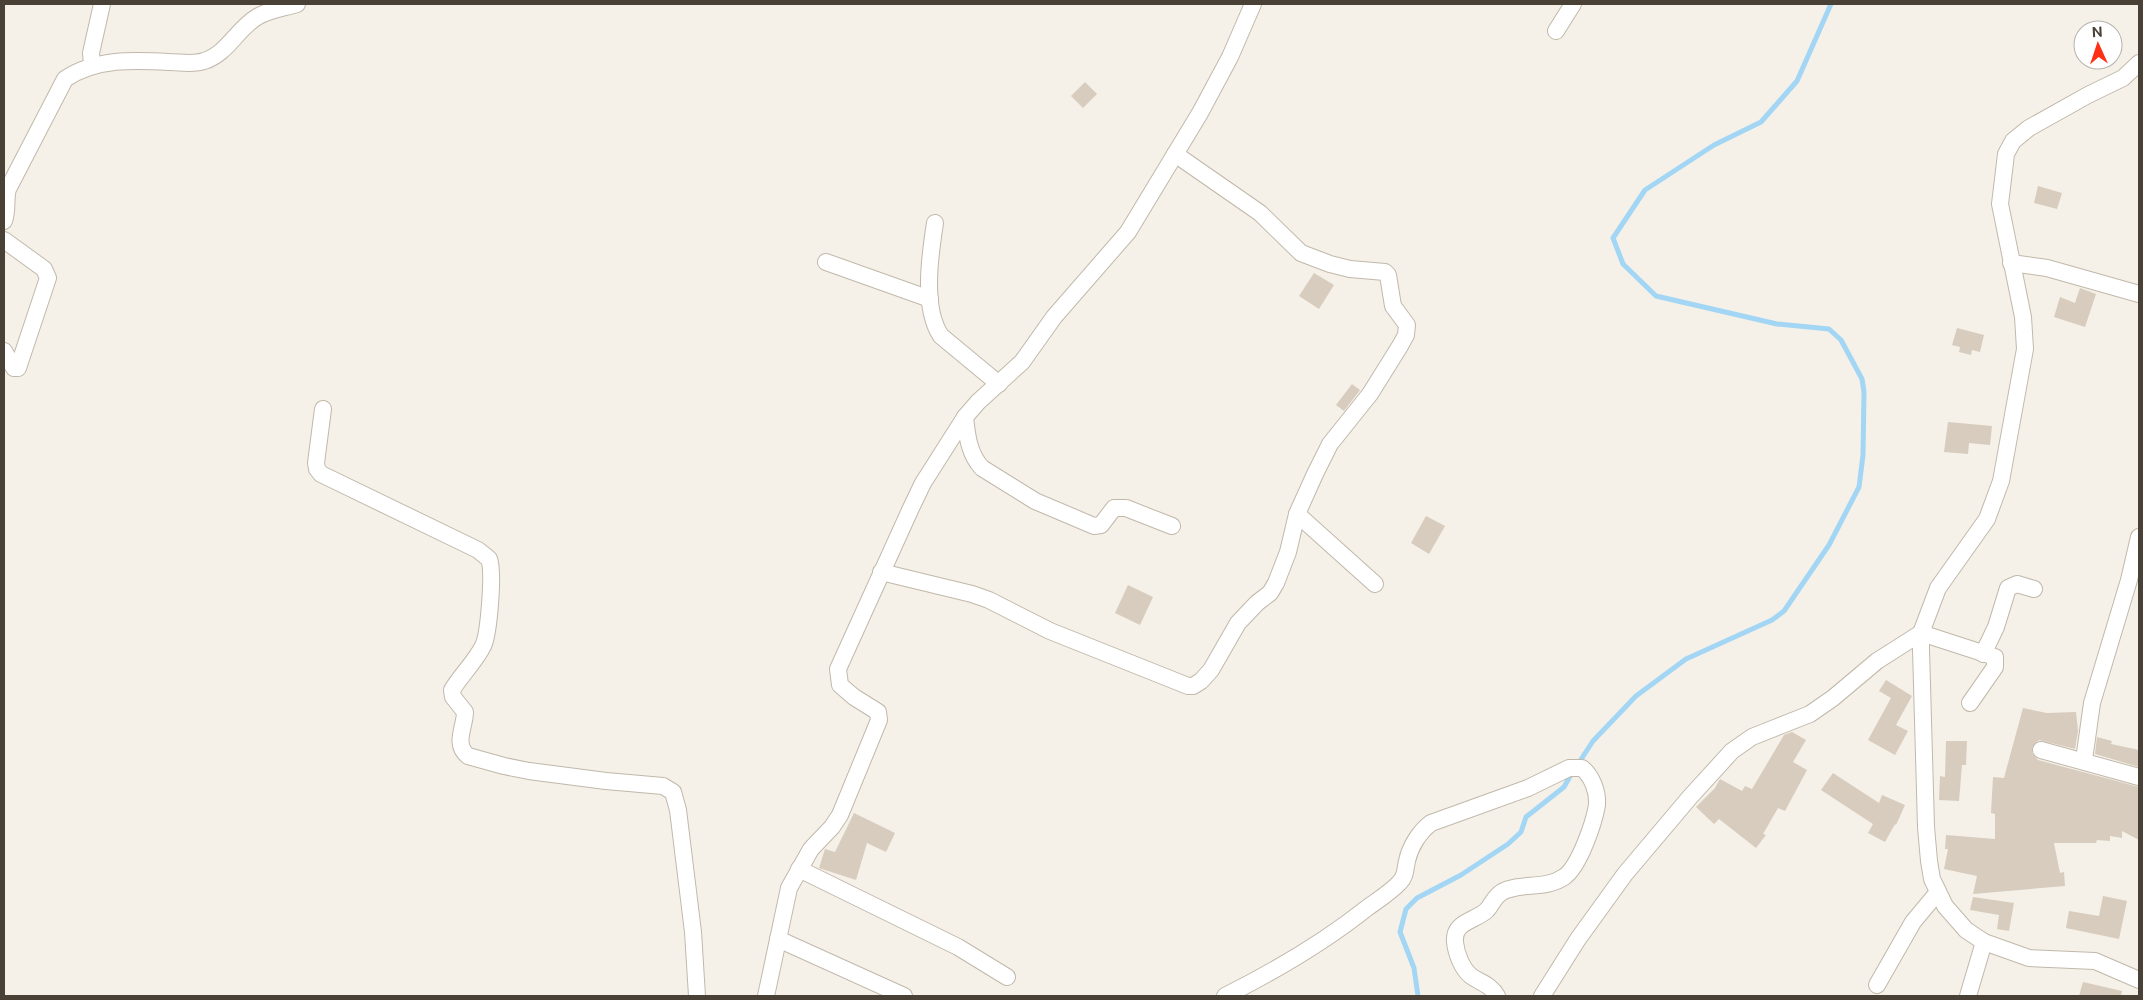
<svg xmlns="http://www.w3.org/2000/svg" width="2143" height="1000" font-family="'Public Sans',sans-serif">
<rect width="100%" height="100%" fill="#f5f1e8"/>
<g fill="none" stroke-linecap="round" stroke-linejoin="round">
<g stroke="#a2d6f4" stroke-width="5">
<polyline points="1578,764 1593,741 1636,696 1686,659 1772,620 1784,611 1829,545 1859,487 1863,455 1864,392 1862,379 1841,340 1829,329 1777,324 1656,296 1623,264 1613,238 1645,190 1714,145 1761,122 1797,81 1831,4"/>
<polyline points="1418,996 1414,968 1400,932 1406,909 1417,898 1461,875 1508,844 1521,832 1526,817 1564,787 1573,771"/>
</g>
</g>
<g fill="#d7ccbd">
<polygon points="1085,82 1097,94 1083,108 1071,96"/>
<polygon points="2038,186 2062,193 2057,209 2034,203"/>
<polygon points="1314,273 1334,285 1319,309 1299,296"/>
<polygon points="2080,288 2096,294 2085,327 2054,317 2060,297 2075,303"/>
<polygon points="1957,328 1984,335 1980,352 1972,350 1971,355 1959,352 1960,347 1952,345"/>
<polygon points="1352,384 1360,390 1344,411 1336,405"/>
<polygon points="1948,422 1992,426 1990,445 1969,443 1968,454 1944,452"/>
<polygon points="1426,516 1445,526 1429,554 1411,543"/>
<polygon points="1128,585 1153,597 1140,625 1115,613"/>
<polygon points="1886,680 1912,696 1896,725 1908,731 1895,755 1868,740 1891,698 1879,691"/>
<polygon points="2023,708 2047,713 2076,712 2078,731 2075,749 2039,740 2032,747 2032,753 2038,760 2139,787 2139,840 2122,831 2122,838 2110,836 2110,841 2097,840 2096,843 2054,843 2060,873 2064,872 2065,886 1973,894 1977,876 1944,869 1948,849 1945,849 1946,835 1995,839 1995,814 1991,813 1993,777 2004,778"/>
<polygon points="1792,732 1806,740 1793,762 1807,770 1785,811 1778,808 1763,834 1766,835 1756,848 1719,819 1714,824 1696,807 1715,788 1720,779 1742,791 1745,786 1752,789 1784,735"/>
<polygon points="2097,737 2112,741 2111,744 2139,750 2139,767 2095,754"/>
<polygon points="1946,741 1967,741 1966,765 1962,765 1959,801 1939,800 1940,776 1945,777"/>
<polygon points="1833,773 1879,803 1882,795 1905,805 1896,825 1895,824 1885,842 1868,833 1873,824 1821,790"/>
<polygon points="854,813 895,833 886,852 867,843 856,880 819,868 825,849 835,852"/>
<polygon points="2103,896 2127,901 2119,939 2066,928 2069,911 2099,916"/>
<polygon points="1973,897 2014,903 2009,931 1997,929 1999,915 1970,910"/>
<polygon points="2083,982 2122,991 2121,996 2079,996"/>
</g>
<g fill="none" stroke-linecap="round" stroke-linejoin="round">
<defs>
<g id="minor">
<polyline points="1556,31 1573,4"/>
<polyline points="2139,63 2123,78 2088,95 2029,128 2013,141 2006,154 2000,204 2023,317 2025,349 2001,481 1987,519 1938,588 1921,633 1921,649 1926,827 1929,861 1932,879 1945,906 1966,930 1984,942 2029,958 2095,961 2139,980"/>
<polyline points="92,65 91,53 102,4"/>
<path d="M4,221C8,210 5,200 8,189L65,79C96,58 134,60 169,62C180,62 193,65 204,61C227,54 237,29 257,17C268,10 284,8 297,4"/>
<path d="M935,223C930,255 922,308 941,336L999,384"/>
<polyline points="4,240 44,269 48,278 18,368 14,368 4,351"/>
<polyline points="826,262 930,299"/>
<polyline points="2011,263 2047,268 2139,294"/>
<path d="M323,409L316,463L317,469L321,474L478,550L489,559C494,571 489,634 483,646C475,662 461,675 452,690L453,697L465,712C465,727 453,744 468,756L504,766L529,771L606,781L663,786L673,792L678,810L693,932L697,996"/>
<path d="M965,417C967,436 969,454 982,468L1035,501L1094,526L1101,525L1114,508H1126L1172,526"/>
<polyline points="1297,514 1375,584"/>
<polyline points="881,572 972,594 989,600 1050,631 1188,686 1193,686 1201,681 1211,670 1238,623 1257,603 1270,593 1276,583 1288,552 1297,514 1315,474 1330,444 1370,394 1400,346 1406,335 1407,325 1393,306 1388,275 1385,272 1350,269 1330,264 1301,253 1260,213 1175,154"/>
<polyline points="1983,654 1996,627 2008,588 2017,584 2034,589"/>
<polyline points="2041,750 2139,777"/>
<polyline points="2084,760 2092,703 2129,580 2139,537"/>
<polyline points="799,869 958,947 1007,977"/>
<polyline points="778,939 904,996"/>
<polyline points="1877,985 1913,922 1938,892"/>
<polyline points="766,996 789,888 811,849 832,827 840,815 879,720 878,712 854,697 840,685 838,669 911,508 923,483 965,417 978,402 1022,362 1054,317 1128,232 1200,113 1230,57 1253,4"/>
<path d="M1225,996C1275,971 1323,943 1367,908C1378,900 1391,892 1400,882C1406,876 1405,869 1407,861C1410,847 1419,832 1431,823L1528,788L1569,768H1582C1592,776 1598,792 1597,805C1594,823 1579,867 1564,877C1545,890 1521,882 1502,892C1495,896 1492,904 1487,910C1476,921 1453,921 1455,942C1456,953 1462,969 1471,976C1481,983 1491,985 1497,996"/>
<polyline points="1542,996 1578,939 1625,874 1690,797 1732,751 1752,737 1810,714 1833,698 1877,661 1921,633 1995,657 1995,667 1970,703"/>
<polyline points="1968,996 1984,942"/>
</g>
</defs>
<use href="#minor" stroke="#c1b8aa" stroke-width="18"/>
<use href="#minor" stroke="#fff" stroke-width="16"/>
</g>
<rect width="2143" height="1000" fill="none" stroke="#494136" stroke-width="10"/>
<g transform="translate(2098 45) rotate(357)"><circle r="24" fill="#ffffff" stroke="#b6b3af"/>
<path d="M0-4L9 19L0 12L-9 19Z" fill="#ff2f15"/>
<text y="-8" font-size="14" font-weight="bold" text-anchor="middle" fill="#494136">N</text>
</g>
</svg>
